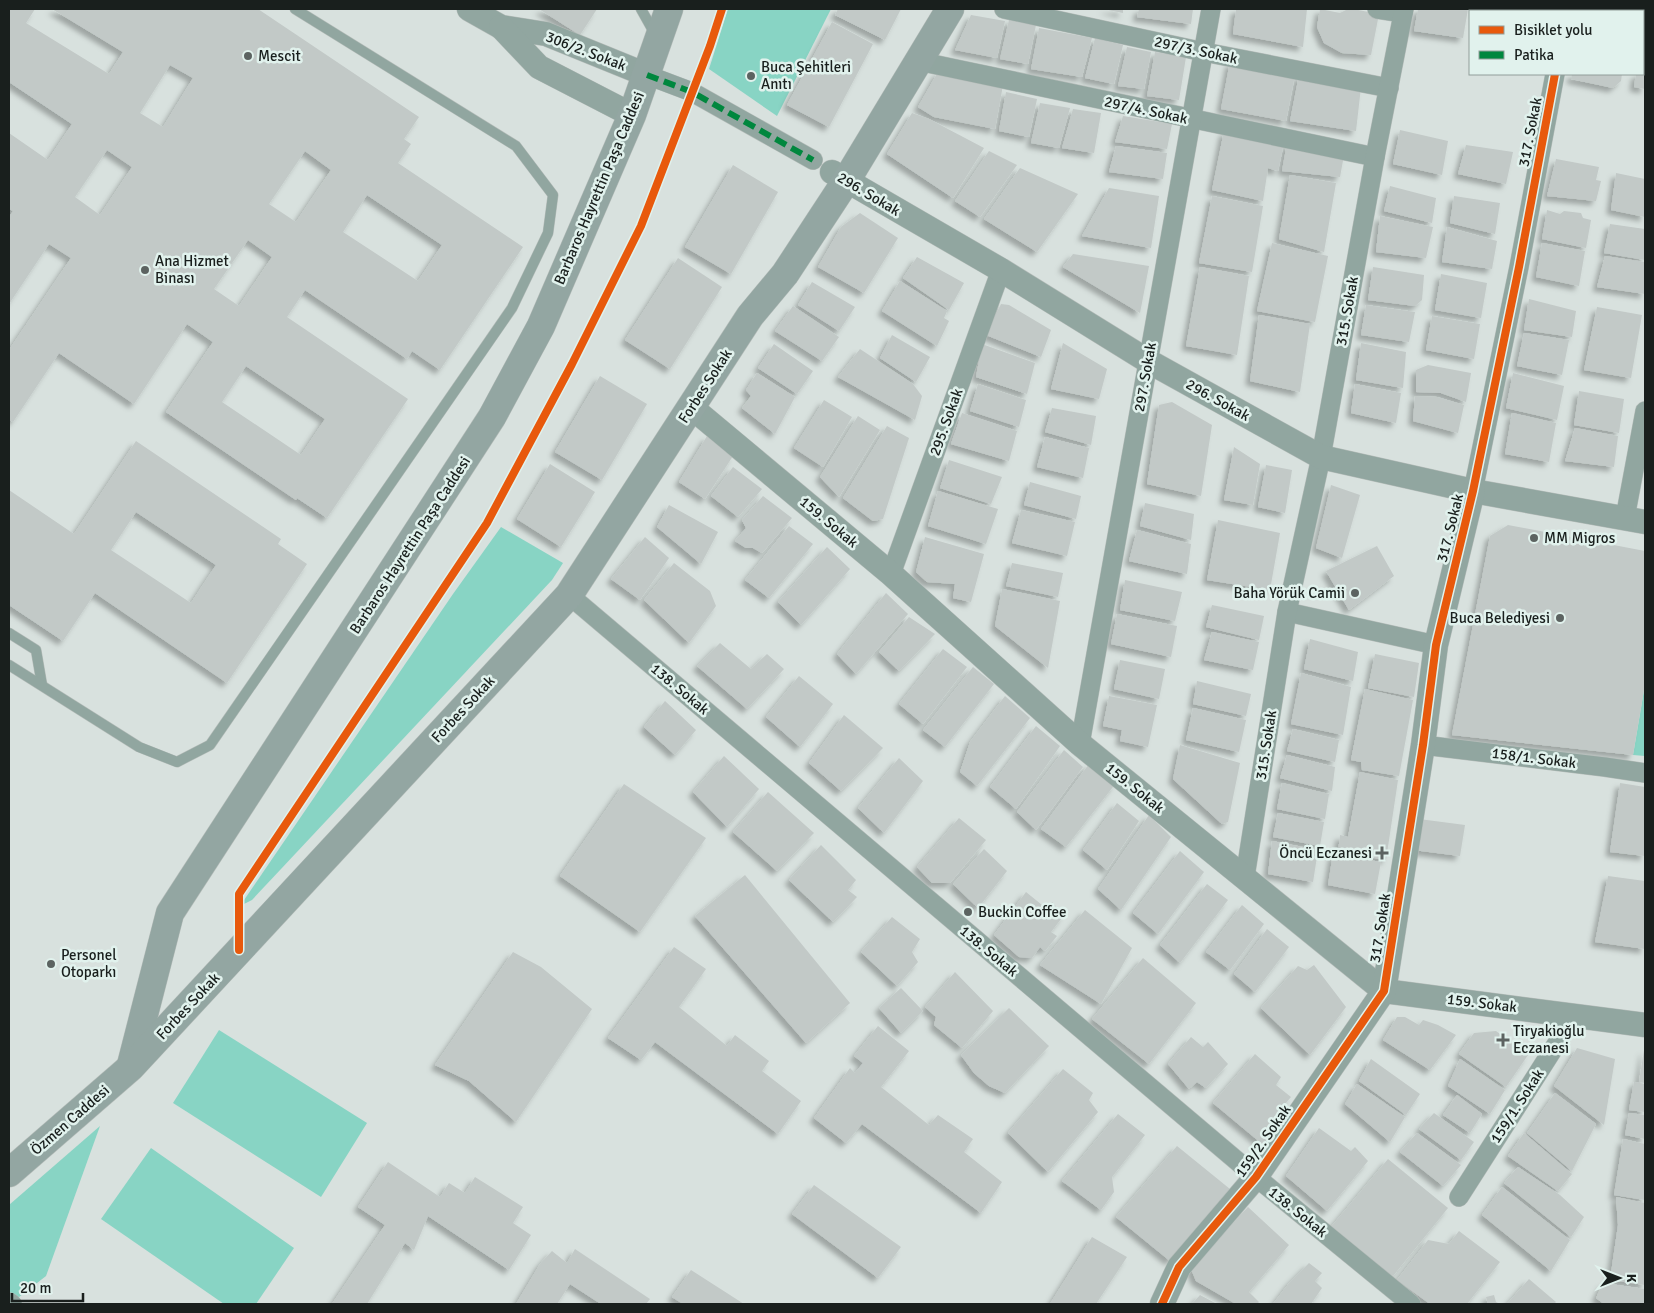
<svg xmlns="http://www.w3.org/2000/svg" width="1654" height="1313" font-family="Signika,sans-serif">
<defs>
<filter id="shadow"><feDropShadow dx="-4.5" dy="4.5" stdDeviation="2.5" flood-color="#0004"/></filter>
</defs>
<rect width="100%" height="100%" fill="#d8e1de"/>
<g fill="#88d4c4">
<polygon points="728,9 831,9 777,116 709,69"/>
<polygon points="501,527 563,563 552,580 252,900 240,906 453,594"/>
<polygon points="1645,684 1645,756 1633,755"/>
<polygon points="219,1030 367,1123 321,1197 173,1103"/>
<polygon points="100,1126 46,1276 14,1301 9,1297 9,1205"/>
<polygon points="151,1148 294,1248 256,1304 224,1304 101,1219"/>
</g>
<g fill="#c2c9c7" fill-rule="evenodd" filter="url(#shadow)">
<path d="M9,9H35L26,23L109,74L123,52L52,9H258L419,117L404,139L411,144L398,163L523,247L440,370L412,351L407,359L305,290L287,317L408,399L327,518L297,498L296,500L166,412L213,342L187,324L134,404L59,353L13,422L9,420V350L71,258L49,244L9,304V217L13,211L9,209V133L48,160L72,124L9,82ZM170,65L193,78L163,127L140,113ZM107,150L132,167L100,215L75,197ZM305,151L331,170L296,222L269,204ZM367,195L442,245L418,281L343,232ZM248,240L272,257L239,306L214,289ZM246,366L325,419L301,455L222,402Z"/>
<polygon points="539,9 597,9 580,35"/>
<polygon points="838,9 901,9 885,40 835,15"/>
<polygon points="1103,9 1123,9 1123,13"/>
<polygon points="1139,9 1193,9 1191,24 1137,17"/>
<polygon points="1236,9 1307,9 1303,47 1233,34"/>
<polygon points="1320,9 1340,13 1348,9 1353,9 1379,14 1371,55 1342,53 1324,43 1317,27"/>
<polygon points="1418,9 1468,9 1463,38 1414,31"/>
<polygon points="1486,9 1538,9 1537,11 1486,11"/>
<polygon points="1584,9 1631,9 1631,11 1583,11"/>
<polygon points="971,15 1005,21 997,58 955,50"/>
<polygon points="1009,20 1036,25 1028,64 1000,59"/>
<polygon points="832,22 873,44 829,127 787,105"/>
<polygon points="1039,28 1092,38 1082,77 1031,69"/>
<polygon points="1095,38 1123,45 1114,84 1085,78"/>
<polygon points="1127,47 1151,52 1144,89 1118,86"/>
<polygon points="1643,51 1645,52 1645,89 1634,87 1636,74 1643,74"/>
<polygon points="1155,52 1186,57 1179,100 1147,96"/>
<polygon points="1230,62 1295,75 1286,121 1221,109"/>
<polygon points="938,72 1003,85 995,129 934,117 918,107"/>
<polygon points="1572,74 1622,74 1621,81 1613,88 1571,79"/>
<polygon points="1299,75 1361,87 1356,131 1290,121"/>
<polygon points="1006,92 1037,99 1029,137 999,131"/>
<polygon points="1040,103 1070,108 1059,148 1031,143"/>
<polygon points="1073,109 1101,113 1094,153 1062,148"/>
<polygon points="912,113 929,119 984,148 953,198 887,154"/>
<polygon points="1123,116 1172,124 1167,149 1115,142"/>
<polygon points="1400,130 1448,141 1442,175 1393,164"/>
<polygon points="1224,131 1284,143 1278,171 1268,168 1263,201 1212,190"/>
<polygon points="1287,143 1344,155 1340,177 1282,171"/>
<polygon points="1466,145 1513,152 1506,184 1458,174"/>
<polygon points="1116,146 1167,153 1163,179 1109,172"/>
<polygon points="989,151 1017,165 980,217 955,201"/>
<polygon points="1556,159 1599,167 1596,180 1601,181 1596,201 1547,196"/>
<polygon points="733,165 778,192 731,274 685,247"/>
<polygon points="1020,168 1078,194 1037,252 984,219"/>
<polygon points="1616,173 1645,179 1645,217 1611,210"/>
<polygon points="1290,175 1336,183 1324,252 1279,239"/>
<polygon points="1390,186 1436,198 1432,223 1384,211"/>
<polygon points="1109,188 1159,196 1151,248 1082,236"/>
<polygon points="1212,196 1263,206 1252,272 1199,263"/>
<polygon points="1454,196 1500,203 1495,234 1450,223"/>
<polygon points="1547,210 1560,214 1564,211 1581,213 1583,218 1591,220 1586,248 1542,239"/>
<polygon points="860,213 898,238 864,293 818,267 841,227"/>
<polygon points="1380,216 1433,227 1426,258 1376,252"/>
<polygon points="1610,224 1645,229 1645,260 1604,253"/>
<polygon points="1447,227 1497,241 1492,269 1442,262"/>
<polygon points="1272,243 1328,256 1315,322 1257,311"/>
<polygon points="1542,243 1585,251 1579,286 1536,277"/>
<polygon points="1073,254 1149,266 1140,313 1063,267"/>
<polygon points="1605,256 1645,262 1645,294 1597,287"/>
<polygon points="917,257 964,283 949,310 903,278"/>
<polygon points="678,258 722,287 670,369 625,340"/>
<polygon points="1200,267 1249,276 1237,355 1186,346"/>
<polygon points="1373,267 1424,275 1422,300 1415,306 1368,300"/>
<polygon points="1441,274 1487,283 1481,318 1435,310"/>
<polygon points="900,281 947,311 944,318 949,321 937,346 882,311"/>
<polygon points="812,282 855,307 839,331 798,305"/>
<polygon points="1529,299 1576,311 1572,337 1524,330"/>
<polygon points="1001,304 1009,305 1051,330 1041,357 986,335"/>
<polygon points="1366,305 1415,312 1409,342 1361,335"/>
<polygon points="793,306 839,337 822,361 775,331"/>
<polygon points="1597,307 1642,315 1631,378 1584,370"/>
<polygon points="1259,315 1310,324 1300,392 1250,381"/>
<polygon points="1432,316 1480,324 1474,359 1426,350"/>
<polygon points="1524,333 1569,340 1562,375 1517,366"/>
<polygon points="892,335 930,357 916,382 880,358"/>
<polygon points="1063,343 1107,369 1099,399 1051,389"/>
<polygon points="1361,343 1406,352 1403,388 1356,380"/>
<polygon points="774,344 813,371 797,394 758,368"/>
<polygon points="982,344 1035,363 1027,394 976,377"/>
<polygon points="860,349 913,384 922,396 915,420 838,377"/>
<polygon points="1428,365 1471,373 1466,402 1441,393 1416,392 1416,370"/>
<polygon points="757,373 795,397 775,434 742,408 751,396 746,390"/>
<polygon points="1513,373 1564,386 1557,420 1506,408"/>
<polygon points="600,376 647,404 602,480 555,452"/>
<polygon points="978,384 1026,400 1019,427 970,411"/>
<polygon points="1355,384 1401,393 1396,423 1351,413"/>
<polygon points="1579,391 1624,399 1619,433 1574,425"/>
<polygon points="1415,396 1437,397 1464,405 1458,433 1413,421"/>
<polygon points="824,400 852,417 823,467 794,448"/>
<polygon points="1172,402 1212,425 1201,496 1147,484 1159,405"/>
<polygon points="1052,408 1096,416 1091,445 1045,432"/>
<polygon points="962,413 1017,431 1009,461 951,444"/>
<polygon points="1512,413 1556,423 1549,462 1505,454"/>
<polygon points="858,416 880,430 839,497 820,477"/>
<polygon points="887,426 909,438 883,519 873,521 843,498"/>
<polygon points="1575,428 1618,436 1614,467 1565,461"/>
<polygon points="707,436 733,456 705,499 679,482"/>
<polygon points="1045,437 1089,448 1083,478 1037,467"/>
<path d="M136,441L281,539L278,544L307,564L227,683L95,593L63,641L9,605V490L74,534ZM136,512L216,565L191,603L111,550Z"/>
<polygon points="1234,447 1260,464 1253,505 1224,500"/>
<polygon points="949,460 1002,477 991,504 940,488"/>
<polygon points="550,464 595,492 561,547 517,519"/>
<polygon points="1266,465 1292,470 1285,513 1258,507"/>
<polygon points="733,467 762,489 738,517 711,496"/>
<polygon points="1030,482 1081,496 1076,519 1024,505"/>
<polygon points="1331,485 1360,495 1342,558 1316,548"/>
<polygon points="938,491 998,509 986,544 928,526"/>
<polygon points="763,496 792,518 762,553 753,548 746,548 735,541 746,528 742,520"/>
<polygon points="1145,503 1194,514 1191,540 1140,526"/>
<polygon points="669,505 718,532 701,564 657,527"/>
<polygon points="1021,510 1075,522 1067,556 1012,543"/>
<polygon points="1218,520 1280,533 1270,590 1207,580"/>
<polygon points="1508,525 1645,551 1645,684 1633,755 1452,735 1490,536"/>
<polygon points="789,526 813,544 769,598 745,580"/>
<polygon points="1137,530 1191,544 1187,574 1129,561"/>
<polygon points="645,537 669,558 640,600 611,579"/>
<polygon points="925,537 984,554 971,602 953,598 955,584 927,582 916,572"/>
<polygon points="1377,546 1394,576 1349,610 1326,571"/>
<polygon points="827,547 850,569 801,625 778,602"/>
<polygon points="674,563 710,591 716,606 689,643 644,600"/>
<polygon points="1012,563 1063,573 1058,597 1006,586"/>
<polygon points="1125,580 1182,592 1175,621 1120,610"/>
<polygon points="1002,589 1060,601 1048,668 995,626"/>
<polygon points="886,593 908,614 856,674 837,654"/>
<polygon points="1212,605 1264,616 1259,640 1206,627"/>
<polygon points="1117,614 1177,626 1171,657 1111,644"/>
<polygon points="909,617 935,634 899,671 879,652"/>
<polygon points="1212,632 1259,642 1253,670 1204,660"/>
<polygon points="1310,639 1358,652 1353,681 1304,669"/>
<polygon points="720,643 751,669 767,654 784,669 747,709 697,666"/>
<polygon points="943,649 967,667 923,724 899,704"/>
<polygon points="1375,654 1419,663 1414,697 1368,688"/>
<polygon points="1120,660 1165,669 1159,699 1114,689"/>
<polygon points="973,667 994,684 945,747 923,730"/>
<polygon points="1301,673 1351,687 1343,735 1291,724"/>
<polygon points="799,676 833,704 800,747 766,717"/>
<polygon points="1197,681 1251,694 1246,716 1193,704"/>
<polygon points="1365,689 1413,700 1399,776 1362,770 1361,762 1351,760"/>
<polygon points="1005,696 1030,718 977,786 960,772 970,742"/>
<polygon points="1109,696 1157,705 1148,747 1120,741 1122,730 1103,726"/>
<polygon points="665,701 696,730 675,755 644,727"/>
<polygon points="1193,708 1246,720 1239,752 1186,740"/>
<polygon points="844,715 883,748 841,791 809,763"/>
<polygon points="1036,726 1060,746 1016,809 990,787"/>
<polygon points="1293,729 1339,740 1335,762 1287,751"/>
<polygon points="1180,745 1240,763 1228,822 1222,824 1173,779"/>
<polygon points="1064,750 1083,767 1036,830 1017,812"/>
<polygon points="1287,755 1335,767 1332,791 1280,778"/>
<polygon points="724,756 759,789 727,827 693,792"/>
<polygon points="899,758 923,781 884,833 858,808"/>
<polygon points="1089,764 1116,783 1066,847 1041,829"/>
<polygon points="1360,772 1398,780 1386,860 1338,852 1340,835 1348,837"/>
<polygon points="1282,783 1329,794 1325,819 1277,809"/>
<polygon points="1620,783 1645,787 1645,856 1610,852"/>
<polygon points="624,784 706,838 640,932 560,876"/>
<polygon points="768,792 814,833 777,871 733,832"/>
<polygon points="1117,803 1139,821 1107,870 1083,850"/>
<polygon points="1278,813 1324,822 1320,846 1273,837"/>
<polygon points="1149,815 1171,837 1121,910 1098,889"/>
<polygon points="959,818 986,840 950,883 932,883 917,867"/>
<polygon points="1419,819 1465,825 1460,856 1413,850"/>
<polygon points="1272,841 1318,850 1313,882 1268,874"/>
<polygon points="821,845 856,880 848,890 857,897 833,922 789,880"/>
<polygon points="984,849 1007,871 978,908 953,884"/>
<polygon points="1180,851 1204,872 1158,934 1133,913"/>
<polygon points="1333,854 1381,862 1375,894 1328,885"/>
<polygon points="745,875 850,1003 806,1043 695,916"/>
<polygon points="1608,876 1645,881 1645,949 1595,942"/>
<polygon points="1207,884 1228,900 1180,963 1160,945"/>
<polygon points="1026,892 1047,909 1052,902 1064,915 1051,932 1057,936 1045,951 1040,947 1032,958 1019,957 994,935"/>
<polygon points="1242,905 1264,924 1230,970 1206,952"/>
<polygon points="1085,910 1132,948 1101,1004 1040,965"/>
<polygon points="892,917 920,939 912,952 918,962 897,986 861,952"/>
<polygon points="1267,929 1289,947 1255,992 1234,974"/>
<polygon points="674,947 706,969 679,1007 727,1046 735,1035 769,1061 762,1071 801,1101 778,1134 655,1042 641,1060 608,1038"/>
<polygon points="513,952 541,967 592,1009 516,1122 469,1081 435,1065"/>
<polygon points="1143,958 1196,1003 1149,1064 1092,1019"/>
<polygon points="1314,965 1346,1007 1310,1055 1261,1008 1298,966 1307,970"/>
<polygon points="955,972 993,1011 962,1048 934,1025 936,1017 925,1007"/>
<polygon points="901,988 923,1011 901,1033 879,1008"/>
<polygon points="1009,1008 1049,1046 1005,1093 989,1086 974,1073 961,1055"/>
<polygon points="1397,1017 1405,1017 1419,1025 1423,1020 1438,1025 1456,1035 1430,1070 1383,1040"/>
<polygon points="878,1026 909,1051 881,1087 929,1125 938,1115 973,1139 964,1152 1002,1182 981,1213 862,1124 846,1143 814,1118 850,1068 855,1073 863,1063 854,1056"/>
<polygon points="1496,1031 1528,1055 1506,1087 1459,1054 1474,1033"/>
<polygon points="1191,1037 1203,1047 1208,1042 1228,1064 1206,1088 1197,1082 1189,1089 1168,1064"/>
<polygon points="1577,1048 1615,1059 1604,1125 1554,1086"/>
<polygon points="1644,1050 1645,1051 1645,1083 1639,1082"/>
<polygon points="1255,1054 1281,1077 1276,1085 1291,1097 1285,1104 1294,1113 1267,1148 1213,1103"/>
<polygon points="1371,1059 1420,1094 1406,1115 1359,1081"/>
<polygon points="1460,1059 1505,1090 1490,1114 1448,1086"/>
<polygon points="1063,1069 1093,1093 1089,1100 1098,1112 1048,1172 1008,1133"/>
<polygon points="1634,1082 1645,1084 1645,1112 1629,1110"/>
<polygon points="1357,1084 1405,1117 1390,1142 1345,1104"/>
<polygon points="1555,1093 1596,1124 1572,1171 1527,1133"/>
<polygon points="1457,1095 1482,1114 1470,1133 1443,1115"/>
<polygon points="1434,1113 1474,1142 1461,1160 1419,1129"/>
<polygon points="1629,1113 1645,1115 1645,1139 1625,1135"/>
<polygon points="1118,1114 1145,1135 1112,1177 1114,1192 1101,1210 1062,1181"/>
<polygon points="1319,1128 1351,1151 1355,1147 1368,1161 1327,1211 1286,1176"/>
<polygon points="1417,1133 1461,1165 1443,1186 1400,1152"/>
<polygon points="1524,1133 1572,1174 1558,1191 1508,1156"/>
<polygon points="1623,1139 1645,1144 1645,1200 1614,1195"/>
<polygon points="1177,1146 1230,1189 1170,1261 1116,1217"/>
<polygon points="1388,1159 1448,1208 1393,1276 1331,1227"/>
<polygon points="388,1162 440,1197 449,1183 465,1193 475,1177 523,1207 513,1223 531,1235 509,1270 428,1216 414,1250 405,1243 367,1304 332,1304 385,1225 358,1207"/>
<polygon points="1518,1167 1560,1195 1584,1217 1571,1237 1504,1183"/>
<polygon points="814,1185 901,1247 878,1278 792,1214"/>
<polygon points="1502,1187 1570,1240 1551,1271 1482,1215"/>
<polygon points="1616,1197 1645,1203 1645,1285 1610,1280 1618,1225"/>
<polygon points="1248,1207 1289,1245 1249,1292 1259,1302 1257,1304 1236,1304 1196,1281 1191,1269"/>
<polygon points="1459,1231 1500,1262 1467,1304 1430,1304 1397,1280 1428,1240 1449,1244"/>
<polygon points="1092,1237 1127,1257 1096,1304 1050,1304"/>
<polygon points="575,1249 650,1299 646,1304 601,1304 570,1284 557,1304 516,1304 540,1264 552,1251 567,1263"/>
<polygon points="1309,1263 1322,1273 1315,1281 1322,1288 1311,1304 1273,1304 1290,1282"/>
<polygon points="691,1270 744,1304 683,1304 672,1297"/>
<polygon points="1529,1279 1556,1302 1554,1304 1507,1304"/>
<polygon points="1603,1283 1645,1289 1645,1304 1604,1304 1596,1298"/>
<polygon points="1200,1295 1217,1304 1192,1304"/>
<polygon points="1494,1295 1496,1302 1500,1304 1488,1304 1486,1297"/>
</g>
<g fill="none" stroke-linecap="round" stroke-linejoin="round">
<defs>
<g id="service">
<polyline points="641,9 655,34"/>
<polyline points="9,633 36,650 42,685"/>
<polyline points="9,665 139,747 177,762 210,745 512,308 548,233 553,195 516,146 295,9"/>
</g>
<g id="minor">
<polyline points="1004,9 1204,52 1389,88"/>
<polyline points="1377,9 1403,13"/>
<polyline points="1567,11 1567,9"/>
<polyline points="918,61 1375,157"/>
<polyline points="647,75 692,92 813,160"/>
<polyline points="1473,491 1519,267 1555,74"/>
<polyline points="1625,518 1645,411"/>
<polyline points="891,574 1001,270"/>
<polyline points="569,595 1256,1177 1411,1304"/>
<polyline points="1287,612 1436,645"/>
<polyline points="1080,744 1211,9"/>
<polyline points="1423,745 1605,767 1645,773"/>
<polyline points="1245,877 1287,612 1321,457 1375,157 1404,9"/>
<polyline points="1459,1197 1575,1015"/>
<polyline points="9,1302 12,1304"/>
</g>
<g id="tertiary">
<polyline points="469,9 501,27 546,34 647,75"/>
<polyline points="501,27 539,67 632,115"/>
<polyline points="832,172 1001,270 1148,361 1321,457 1473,491 1645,522"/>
<polyline points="691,407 891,574 1080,744 1384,991 1645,1025"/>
<polyline points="1162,1304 1179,1267 1256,1177 1384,991 1423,745 1436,645 1473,491"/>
</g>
<g id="secondary">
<polyline points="131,1065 170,913 492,417 541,326 632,115 669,9"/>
<polyline points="9,1173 131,1067 569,595 750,316 785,274 846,181 950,9"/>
</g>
</defs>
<use href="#service" stroke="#b6bdba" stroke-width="11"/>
<use href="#minor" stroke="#b6bdba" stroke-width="20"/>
<use href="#tertiary" stroke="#b6bdba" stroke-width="25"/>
<use href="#secondary" stroke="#b6bdba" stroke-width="29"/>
<use href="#service" stroke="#91a6a0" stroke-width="10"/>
<use href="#minor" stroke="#91a6a0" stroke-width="19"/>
<use href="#tertiary" stroke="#91a6a0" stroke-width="24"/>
<use href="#secondary" stroke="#93a6a2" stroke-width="28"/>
<polyline stroke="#00873e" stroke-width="6" stroke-dasharray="12 6" stroke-linecap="butt" points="647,75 692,92 813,160"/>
<defs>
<g id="cycleway">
<polyline points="239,950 239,894 487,523 572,364 641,226 710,46 722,9"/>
<polyline points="1162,1304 1179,1267 1256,1177 1384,991 1423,745 1436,645 1473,491 1519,267 1555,74"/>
</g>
</defs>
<use href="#cycleway" stroke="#e1f2ed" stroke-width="11"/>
<use href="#cycleway" stroke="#e8590c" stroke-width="8"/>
</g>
<g fill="#5c6361" stroke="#e1f2ed" stroke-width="2">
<circle cx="248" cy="56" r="5"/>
<circle cx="751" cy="76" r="5"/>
<circle cx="145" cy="270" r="5"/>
<circle cx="1534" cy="538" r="5"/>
<circle cx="1355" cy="593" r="5"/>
<circle cx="1560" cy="618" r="5"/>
<path d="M1379.5 845.5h5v5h5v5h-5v5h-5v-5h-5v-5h5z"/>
<circle cx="968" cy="912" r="5"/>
<circle cx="51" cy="964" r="5"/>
<path d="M1500.5 1032.5h5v5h5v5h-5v5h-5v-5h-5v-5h5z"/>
</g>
<g text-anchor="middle" stroke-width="5" stroke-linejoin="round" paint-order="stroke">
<g font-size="15" fill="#191f1d" stroke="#e1f2ed">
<text transform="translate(1196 50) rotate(12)" y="5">297/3. Sokak</text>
<text transform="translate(586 51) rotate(21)" y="5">306/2. Sokak</text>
<text transform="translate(1146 110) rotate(12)" y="5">297/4. Sokak</text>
<text transform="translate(1530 132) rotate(-79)" y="5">317. Sokak</text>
<text transform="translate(599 188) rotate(-67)" y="5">Barbaros Hayrettin Paşa Caddesi</text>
<text transform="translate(869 194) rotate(31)" y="5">296. Sokak</text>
<text transform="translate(1347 311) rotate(-80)" y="5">315. Sokak</text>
<text transform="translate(1145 377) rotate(-80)" y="5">297. Sokak</text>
<text transform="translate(705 386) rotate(-57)" y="5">Forbes Sokak</text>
<text transform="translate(1218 400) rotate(29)" y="5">296. Sokak</text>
<text transform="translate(946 422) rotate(-70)" y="5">295. Sokak</text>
<text transform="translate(829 522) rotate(40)" y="5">159. Sokak</text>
<text transform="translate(1450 528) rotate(-76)" y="5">317. Sokak</text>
<text transform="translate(410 545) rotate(-57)" y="5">Barbaros Hayrettin Paşa Caddesi</text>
<text transform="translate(680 689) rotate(40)" y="5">138. Sokak</text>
<text transform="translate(463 709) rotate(-47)" y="5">Forbes Sokak</text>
<text transform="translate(1266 745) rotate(-81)" y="5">315. Sokak</text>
<text transform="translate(1534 758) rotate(7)" y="5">158/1. Sokak</text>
<text transform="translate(1135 788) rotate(39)" y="5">159. Sokak</text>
<text transform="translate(1380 928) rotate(-81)" y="5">317. Sokak</text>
<text transform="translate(989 951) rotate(40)" y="5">138. Sokak</text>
<text transform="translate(1482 1003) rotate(7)" y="5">159. Sokak</text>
<text transform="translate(188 1006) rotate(-47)" y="5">Forbes Sokak</text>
<text transform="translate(1517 1106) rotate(-57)" y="5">159/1. Sokak</text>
<text transform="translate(70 1120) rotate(-41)" y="5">Özmen Caddesi</text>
<text transform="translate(1263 1141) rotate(-55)" y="5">159/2. Sokak</text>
<text transform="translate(1298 1212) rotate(39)" y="5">138. Sokak</text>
</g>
<g font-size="15" fill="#191f1d" stroke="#e1f2ed" text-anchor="start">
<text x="258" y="61">Mescit</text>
<text x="761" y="72">Buca Şehitleri<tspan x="761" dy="17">Anıtı</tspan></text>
<text x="155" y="266">Ana Hizmet<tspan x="155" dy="17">Binası</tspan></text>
<text x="1544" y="543">MM Migros</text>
<text x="1345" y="598" text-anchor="end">Baha Yörük Camii</text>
<text x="1550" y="623" text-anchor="end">Buca Belediyesi</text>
<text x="1372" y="858" text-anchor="end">Öncü Eczanesi</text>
<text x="978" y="917">Buckin Coffee</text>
<text x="61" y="960">Personel<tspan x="61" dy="17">Otoparkı</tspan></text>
<text x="1513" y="1036">Tiryakioğlu<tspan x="1513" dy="17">Eczanesi</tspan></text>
</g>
</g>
<rect width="1654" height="1313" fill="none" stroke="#191f1d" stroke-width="20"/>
<rect x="1469" y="10" width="175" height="65" fill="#e1f2ed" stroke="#919e9a"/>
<rect x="1479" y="26" width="25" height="8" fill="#e8590c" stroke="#919e9a"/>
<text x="1514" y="35" font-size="15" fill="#191f1d">Bisiklet yolu</text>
<rect x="1479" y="51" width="25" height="8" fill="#00873e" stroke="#919e9a"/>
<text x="1514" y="60" font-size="15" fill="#191f1d">Patika</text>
<g transform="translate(1619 1278) rotate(90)" stroke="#e1f2ed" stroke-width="4" paint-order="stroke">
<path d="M0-4L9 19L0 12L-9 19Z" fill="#191f1d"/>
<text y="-8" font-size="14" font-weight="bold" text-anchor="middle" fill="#191f1d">K</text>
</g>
<path d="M12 1293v8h71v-8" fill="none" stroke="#191f1d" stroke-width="2.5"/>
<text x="20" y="1293" font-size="15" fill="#191f1d" stroke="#e1f2ed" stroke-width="4" paint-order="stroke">20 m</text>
</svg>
